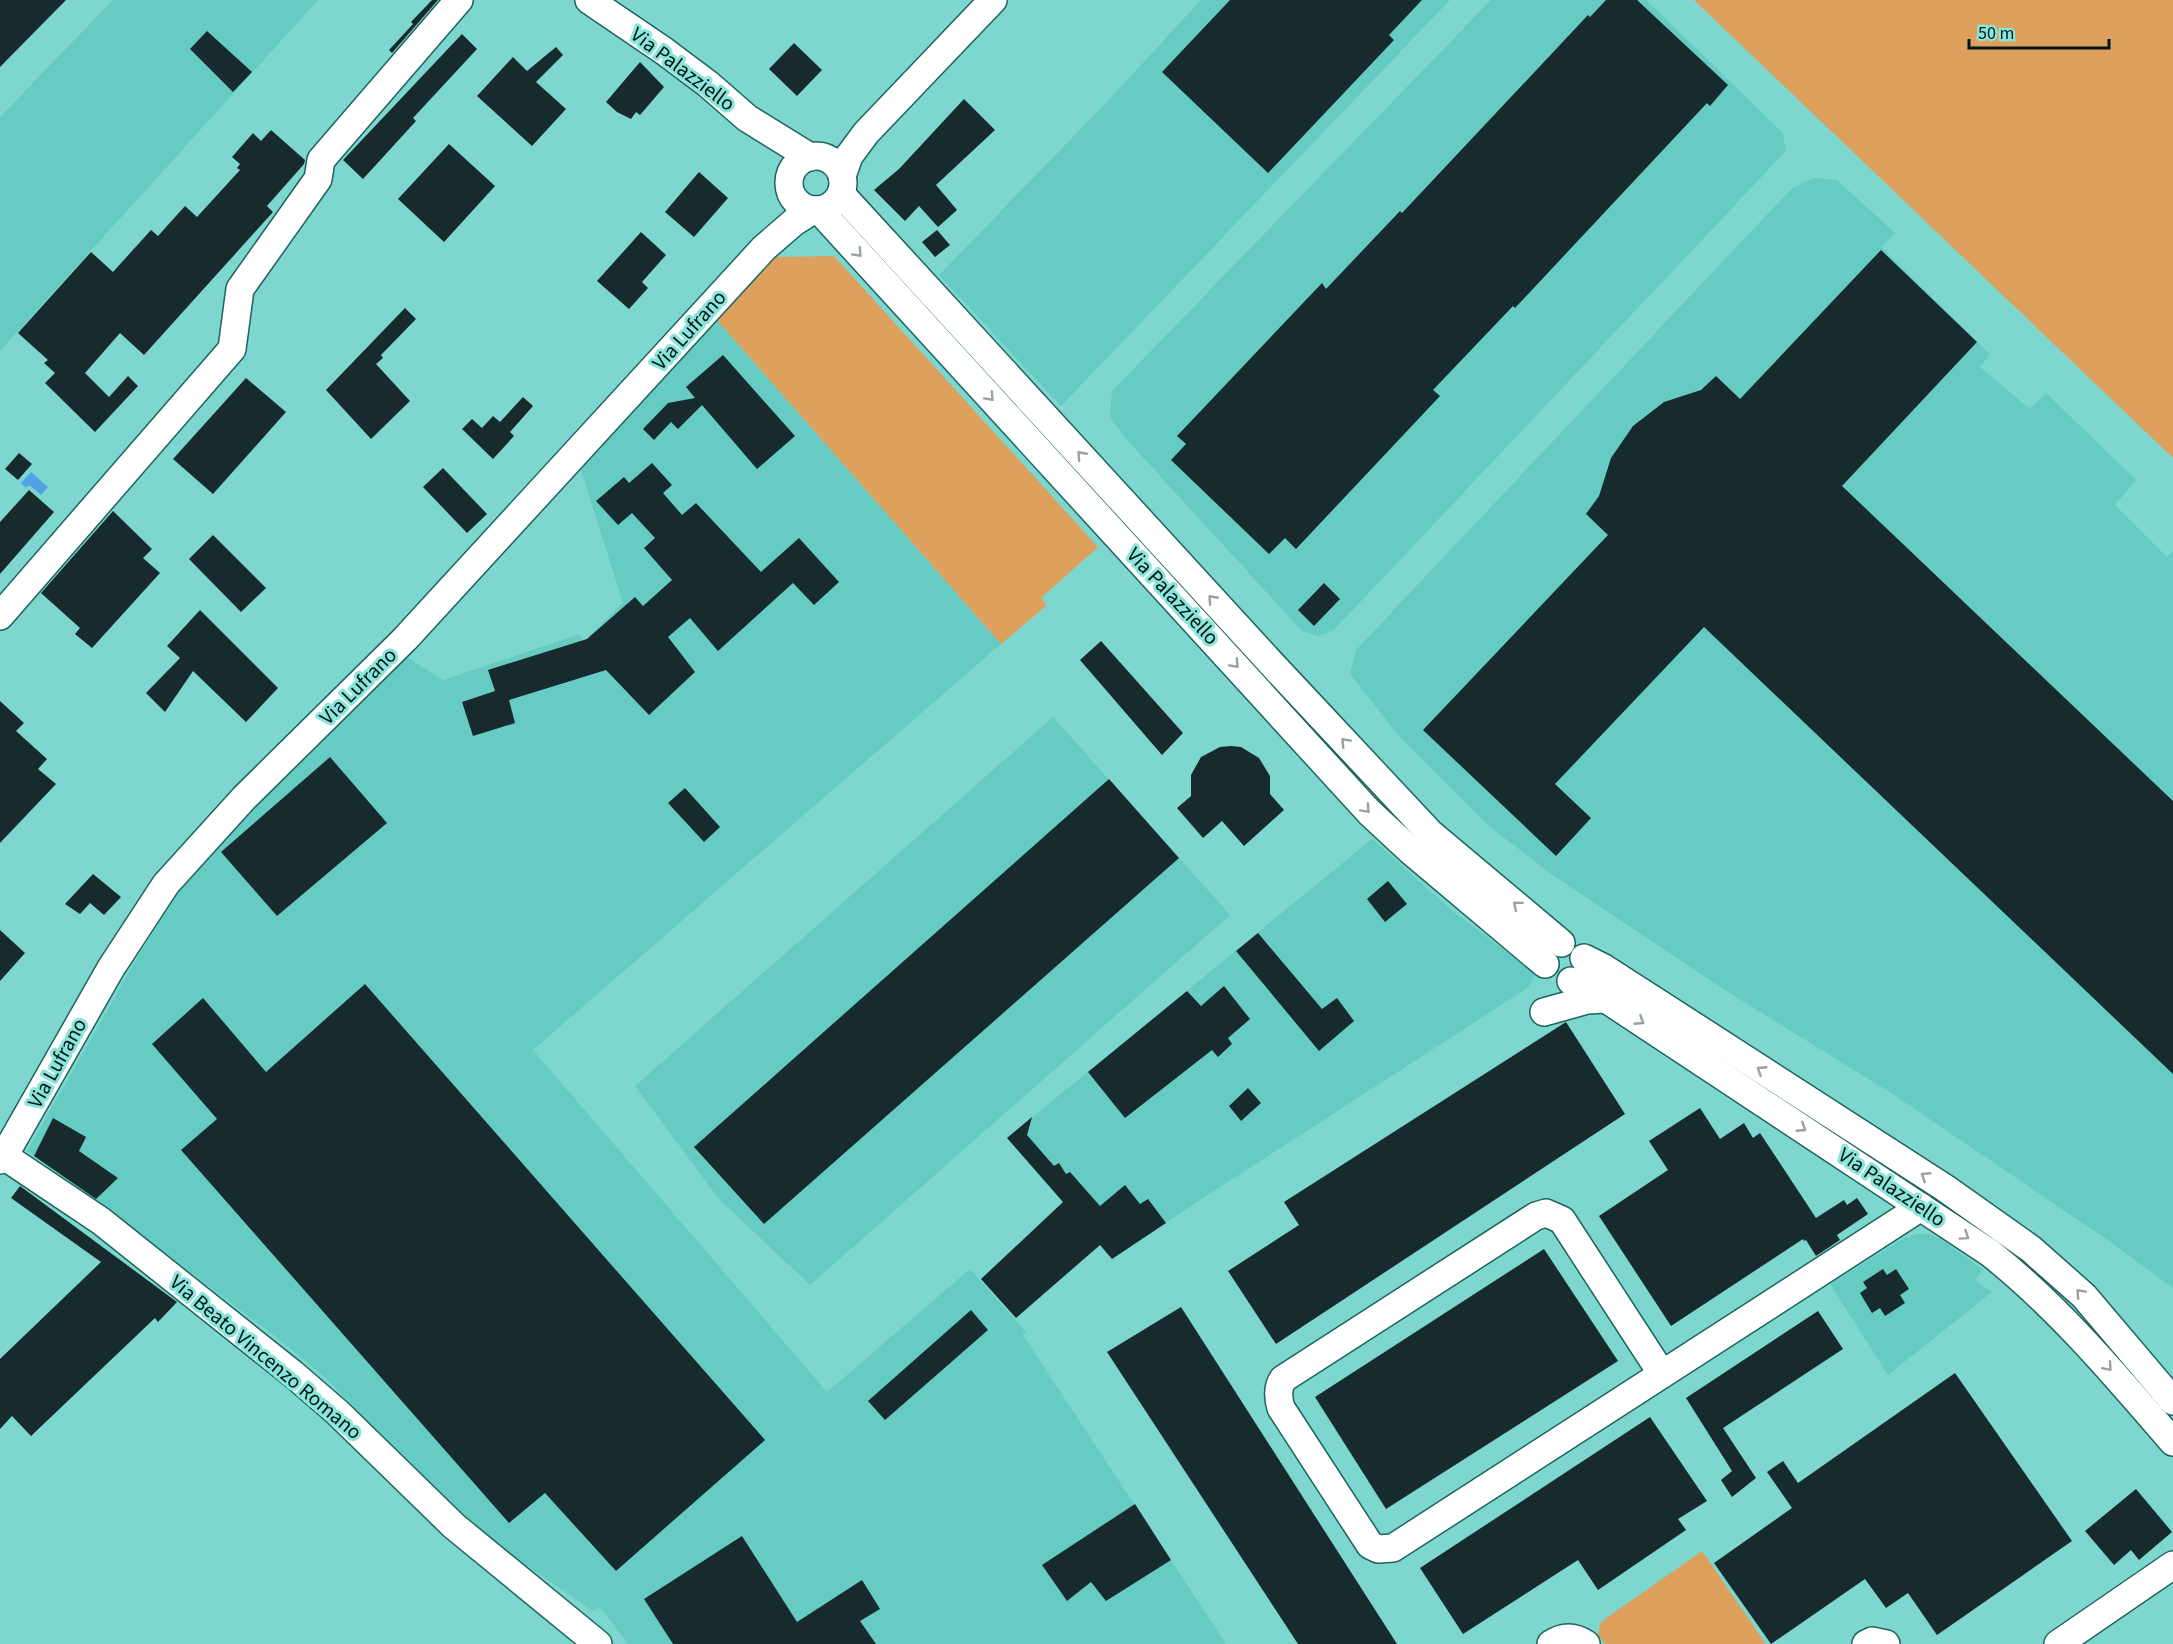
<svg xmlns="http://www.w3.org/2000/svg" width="2173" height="1644" font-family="'Source Sans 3',sans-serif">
<rect width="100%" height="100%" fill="#7dd7ce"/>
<g fill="#66ccc3">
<polygon points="113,0 318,0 0,351 0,117"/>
<polygon points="1201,0 1450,0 1061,406 939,275 1103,106"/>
<polygon points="1491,0 1646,0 1783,133 1786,151 1333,631 1318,636 1302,631 1127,440 1110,417 1112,391"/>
<polygon points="1813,178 1837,180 1895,233 1881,247 1990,354 1980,367 2030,409 2046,393 2136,480 2115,505 2167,557 2173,551 2173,1288 2109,1241 1891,1093 1720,987 1550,873 1490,827 1398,735 1350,674 1356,650 1792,188"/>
<polygon points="716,319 1001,644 533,1050 827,1392 970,1269 1026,1332 1023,1335 1226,1644 628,1644 600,1607 593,1611 483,1536 455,1513 327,1379 271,1333 27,1151 137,958 191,872 244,816 407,657 443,680 580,634 583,642 623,603 580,467"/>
<polygon points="1053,717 1230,915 810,1285 719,1199 635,1086"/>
<polygon points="1372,839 1455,913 1535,973 1529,987 1194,1204 1112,1259 1007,1138"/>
<polygon points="1916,1234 1928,1234 1941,1239 1983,1270 1975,1280 1992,1292 1888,1375 1830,1284 1906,1237 1908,1238"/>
</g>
<g fill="#dea15d">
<polygon points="1694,0 2173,0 2173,458"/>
<polygon points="834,256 1098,547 1042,597 1046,606 1001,644 716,319 776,257"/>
<polygon points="1702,1551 1766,1644 1605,1644 1598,1635 1600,1624 1605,1619"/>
</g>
<polygon fill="#53a0e5" points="31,472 48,487 41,495 29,485 26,488 21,483"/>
<g fill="#172a2d">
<polygon points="0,0 66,0 0,67"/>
<polygon points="432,0 438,0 392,53 389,50 413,24 411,22"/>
<polygon points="1230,0 1422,0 1389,35 1394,40 1268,173 1162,72"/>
<polygon points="1606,0 1637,0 1728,85 1710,106 1707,103 1515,308 1513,306 1433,390 1440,396 1296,549 1285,538 1269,554 1171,460 1186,444 1177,436 1322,283 1326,289 1400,211 1402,213 1588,15 1590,17"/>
<polygon points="207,31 252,72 233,92 190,49"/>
<polygon points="462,34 477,49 413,118 416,121 363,179 343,160"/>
<polygon points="794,43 822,70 797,96 769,69"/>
<polygon points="556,47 563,55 536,82 566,109 532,146 477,96 513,57 527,71"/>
<polygon points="640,62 664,87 640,115 636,112 631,119 617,112 606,102"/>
<polygon points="964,99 995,130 936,185 957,210 938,227 919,206 905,221 874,190 899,169"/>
<polygon points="271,130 305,160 304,164 267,206 273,212 144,355 120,333 85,373 109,397 128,376 138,386 95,432 45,383 55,373 44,363 48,360 18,333 91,252 113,272 151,230 158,236 185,206 197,217 240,170 237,168 240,164 232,157 253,133 261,141"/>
<polygon points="449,144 495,186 444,242 398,199"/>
<polygon points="699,172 728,198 694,237 665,212"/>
<polygon points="937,230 950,245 935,257 922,242"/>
<polygon points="641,232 666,255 642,282 648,288 629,309 597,281"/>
<polygon points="1881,250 1977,342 1842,486 2173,801 2173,1074 1704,627 1555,784 1591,818 1556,856 1423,730 1608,535 1586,514 1599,496 1611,458 1633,426 1664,402 1701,390 1716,376 1740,399"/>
<polygon points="405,308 416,319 381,355 383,358 376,364 410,401 371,439 326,390"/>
<polygon points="723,355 795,436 757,469 702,405 678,429 671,422 654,440 643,429 668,403 695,398 686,387"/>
<polygon points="246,378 286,412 213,494 173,459"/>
<polygon points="523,397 533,406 510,432 514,436 493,459 462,429 472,419 482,428 493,416 500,422"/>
<polygon points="19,453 32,464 18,480 5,469"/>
<polygon points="652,463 672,485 663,493 682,515 696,503 761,572 799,538 839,582 814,605 793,583 718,651 690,618 668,637 695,672 649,715 606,670 509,700 515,723 473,736 462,702 495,691 488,670 587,639 635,597 643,606 672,580 644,548 655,538 632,513 618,525 596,501 624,477 629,483"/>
<polygon points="443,468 487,514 467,533 423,487"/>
<polygon points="29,490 54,512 0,574 0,522"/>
<polygon points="113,511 152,549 143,558 160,573 92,648 75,634 80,628 41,593"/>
<polygon points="213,535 266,588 241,612 189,559"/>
<polygon points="1324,583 1340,599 1314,626 1298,610"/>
<polygon points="200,610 278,688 246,722 193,671 165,712 146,693 180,658 167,646"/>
<polygon points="1101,641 1183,733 1162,755 1080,660"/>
<polygon points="0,701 24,723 16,731 47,759 38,769 56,784 0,843"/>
<polygon points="1231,746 1241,747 1259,758 1270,776 1270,794 1284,810 1244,846 1222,821 1203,838 1177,808 1191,796 1191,775 1201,757 1220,747"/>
<polygon points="330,757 387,823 277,916 221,852"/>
<polygon points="1109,779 1179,858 764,1224 694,1147"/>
<polygon points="685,788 720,827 704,842 668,803"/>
<polygon points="93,874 121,897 104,915 90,903 80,914 65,904"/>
<polygon points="1388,881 1407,904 1385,922 1367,899"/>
<polygon points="0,930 25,953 0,981"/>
<polygon points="1258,933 1322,1009 1337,998 1354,1021 1319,1051 1236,951"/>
<polygon points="365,984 765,1440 616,1571 545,1493 509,1523 181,1150 217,1119 152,1044 203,998 266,1072"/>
<polygon points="1224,986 1250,1019 1228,1038 1232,1044 1218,1057 1212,1050 1125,1118 1088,1072 1187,991 1201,1006"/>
<polygon points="1566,1022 1625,1114 1276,1344 1228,1271 1299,1225 1284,1202"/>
<polygon points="1248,1088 1261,1103 1241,1121 1229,1106"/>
<polygon points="1700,1108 1720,1139 1744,1123 1753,1138 1760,1133 1816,1218 1844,1200 1847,1205 1857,1198 1868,1214 1837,1235 1840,1240 1816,1256 1806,1240 1804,1241 1803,1239 1671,1326 1599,1216 1668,1170 1649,1141"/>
<polygon points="1032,1117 1027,1135 1054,1166 1059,1163 1066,1174 1070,1172 1100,1206 1125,1185 1140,1204 1148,1199 1166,1223 1112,1259 1100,1245 1016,1318 981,1279 1063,1202 1007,1138"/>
<polygon points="53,1118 86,1137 79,1151 118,1178 96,1199 34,1156"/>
<polygon points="20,1186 177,1302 158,1322 155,1318 31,1436 12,1416 0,1429 0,1359 101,1262 11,1198"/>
<polygon points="1544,1249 1618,1361 1386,1509 1315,1397"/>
<polygon points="1883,1269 1887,1275 1896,1269 1909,1289 1900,1295 1905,1303 1885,1316 1880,1308 1872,1313 1860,1293 1867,1288 1863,1282"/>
<polygon points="1181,1307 1397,1644 1298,1644 1107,1352"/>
<polygon points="971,1310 988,1330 885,1420 868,1401"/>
<polygon points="1818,1311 1843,1349 1723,1428 1756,1478 1732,1497 1721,1480 1732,1471 1686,1398"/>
<polygon points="1955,1373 2072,1541 1937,1635 1908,1593 1886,1608 1865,1579 1771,1644 1714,1563 1792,1508 1767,1472 1783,1461 1798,1483"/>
<polygon points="1650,1417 1707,1501 1678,1519 1686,1530 1598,1590 1578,1560 1463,1634 1420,1568"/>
<polygon points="2136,1489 2172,1532 2139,1560 2131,1550 2114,1565 2085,1531"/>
<polygon points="1135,1504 1171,1560 1106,1601 1091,1582 1067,1601 1042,1565"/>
<polygon points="742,1536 797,1622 862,1580 880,1609 860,1621 876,1644 673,1644 644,1599"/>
</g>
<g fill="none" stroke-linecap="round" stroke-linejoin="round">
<defs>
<g id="minor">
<polyline points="589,0 664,51 708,84 747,118 810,157"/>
<circle cx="816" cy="183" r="27"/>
<polyline points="842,176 849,156 866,133 993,0"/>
<polyline points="841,194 1270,662 1430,833 1561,943"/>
<polyline points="819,210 1369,812 1412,852 1545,964"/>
<polyline points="0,616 232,349 240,289 318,179 321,160 459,0"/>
<polyline points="1584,958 1604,968 1945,1188 2031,1249 2084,1296 2173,1401"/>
<path d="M1571,981L1589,987L1606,999L1990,1253C2059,1308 2115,1375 2173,1442"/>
<polyline points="1544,1012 1587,1000 1606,999"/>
<polyline points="4,1156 101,1221 293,1374 337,1412 454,1526 598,1644"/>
<polyline points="0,1160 4,1156 111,968 166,884 244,798 405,639 764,248 794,222 813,210"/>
<path d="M1662,1374L1562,1220L1546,1213L1536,1216L1283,1379C1277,1388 1278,1398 1281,1408L1370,1545L1378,1549L1393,1548L1921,1207"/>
<path d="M1551,1644C1563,1636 1574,1636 1586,1644"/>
<polyline points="1866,1644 1872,1641 1886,1644"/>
<polyline points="2058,1644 2173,1565"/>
</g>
</defs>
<use href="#minor" stroke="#1c655f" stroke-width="30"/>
<use href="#minor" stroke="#fff" stroke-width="27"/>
</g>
<defs><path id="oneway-chevron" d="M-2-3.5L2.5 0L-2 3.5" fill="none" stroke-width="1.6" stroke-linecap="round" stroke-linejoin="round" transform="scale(1.5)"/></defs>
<g stroke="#99a2a1">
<use href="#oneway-chevron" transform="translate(858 253) rotate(47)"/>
<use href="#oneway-chevron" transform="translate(990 397) rotate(47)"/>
<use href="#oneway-chevron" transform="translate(1081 455) rotate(-132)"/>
<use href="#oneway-chevron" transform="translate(1212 599) rotate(-132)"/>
<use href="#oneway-chevron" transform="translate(1235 664) rotate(47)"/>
<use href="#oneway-chevron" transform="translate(1345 742) rotate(-133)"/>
<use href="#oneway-chevron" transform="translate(1366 809) rotate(47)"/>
<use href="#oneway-chevron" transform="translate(1517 905) rotate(-140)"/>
<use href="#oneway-chevron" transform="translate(1640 1021) rotate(33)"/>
<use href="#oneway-chevron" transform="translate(1761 1070) rotate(-147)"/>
<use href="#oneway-chevron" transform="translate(1802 1128) rotate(33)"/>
<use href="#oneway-chevron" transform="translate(1925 1176) rotate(-147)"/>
<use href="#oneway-chevron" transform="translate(1965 1236) rotate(34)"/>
<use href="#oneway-chevron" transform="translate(2080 1293) rotate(-133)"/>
<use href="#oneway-chevron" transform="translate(2108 1367) rotate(49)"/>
</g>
<g text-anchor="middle" stroke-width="6" stroke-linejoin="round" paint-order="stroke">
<g font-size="21" fill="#001614" stroke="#8ae5db">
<text transform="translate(683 69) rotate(37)" y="7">Via Palazziello</text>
<text transform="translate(689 330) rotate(-48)" y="7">Via Lufrano</text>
<text transform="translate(1173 596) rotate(47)" y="7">Via Palazziello</text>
<text transform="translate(358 686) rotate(-45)" y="7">Via Lufrano</text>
<text transform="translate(57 1063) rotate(-61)" y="7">Via Lufrano</text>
<text transform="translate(1892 1187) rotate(34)" y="7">Via Palazziello</text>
<text transform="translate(266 1357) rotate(40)" y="7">Via Beato Vincenzo Romano</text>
</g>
</g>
<path d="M1969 39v9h140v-9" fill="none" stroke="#001614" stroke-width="3"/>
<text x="1978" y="39" font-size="18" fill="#001614" stroke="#8ae5db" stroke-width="4.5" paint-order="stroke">50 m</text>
</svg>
